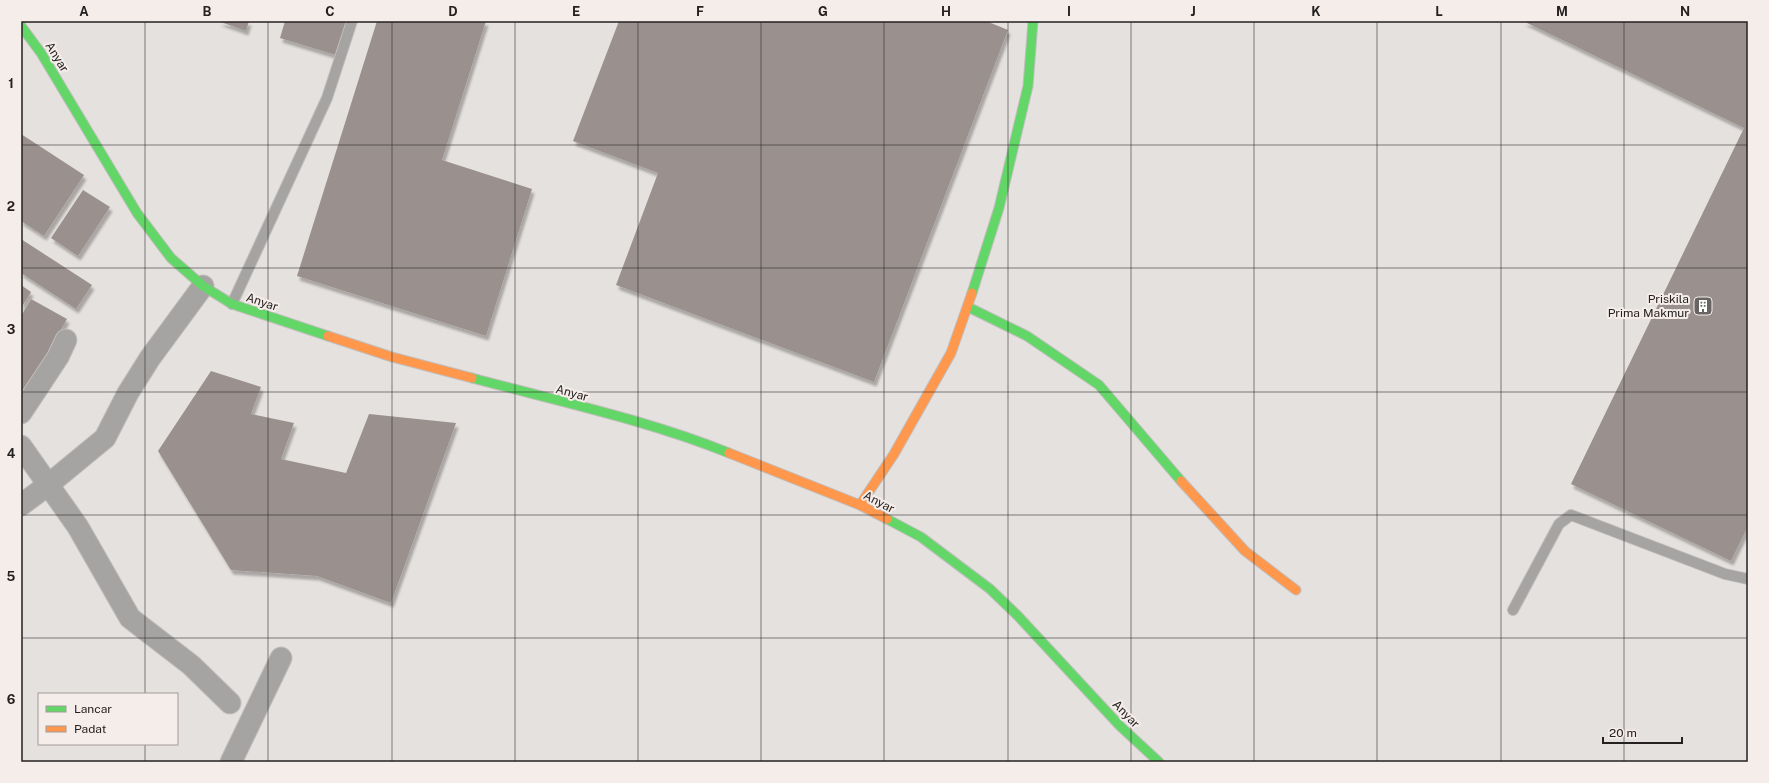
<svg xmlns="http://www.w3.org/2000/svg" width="1769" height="783" font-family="'Public Sans',sans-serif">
<defs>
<filter id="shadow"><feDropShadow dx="2.5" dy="4.5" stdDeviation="1" flood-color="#0004"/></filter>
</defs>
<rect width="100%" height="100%" fill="#e5e1df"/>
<g fill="#9a918e" filter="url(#shadow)">
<polygon points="218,21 249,21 246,31"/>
<polygon points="285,21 349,21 339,56 280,38"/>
<polygon points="377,21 486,21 442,160 532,189 486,336 297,276"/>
<polygon points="619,21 986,21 1008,30 874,382 616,285 658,173 573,141"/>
<polygon points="1523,21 1748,21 1748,526 1731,561 1571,484 1744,128"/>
<polygon points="21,134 84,175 44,236 21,221"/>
<polygon points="83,190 110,207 78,256 51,238"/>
<polygon points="21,239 92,285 76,309 21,273"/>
<polygon points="21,285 31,292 21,308"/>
<polygon points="31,299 67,319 21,399 21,316"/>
<polygon points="211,371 261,387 251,414 294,423 281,459 346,473 369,414 456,423 391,603 317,576 231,570 158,451"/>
</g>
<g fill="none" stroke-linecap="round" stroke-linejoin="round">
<defs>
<g id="lane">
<polyline points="232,304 327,98 352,21"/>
<polyline points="1513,610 1559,524 1571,515 1725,574 1748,579"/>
</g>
<g id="street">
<polyline points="21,413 58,357 66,340"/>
<polyline points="21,446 78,527 130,618 191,665 230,703"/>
<polyline points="21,505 48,485 105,438 128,393 150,358 203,286"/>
<polyline points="231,762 281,658"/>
</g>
<g id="fast">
<polyline points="21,26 41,53 137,213 171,258 203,286 232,304 328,336"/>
<polyline points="972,293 999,208 1028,86 1033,21"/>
<polyline points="968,307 1027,336 1099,385 1181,481"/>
<path d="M472,378C558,401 647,420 729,453"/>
<polyline points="887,519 921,537 990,589 1018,616 1120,726 1159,762"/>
</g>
<g id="slow">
<polyline points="328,336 392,357 472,378"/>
<polyline points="729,453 860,505 887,519"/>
<polyline points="1181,481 1245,551 1296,590"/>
<polyline points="860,505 894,454 951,353 972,293"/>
</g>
</defs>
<use href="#lane" stroke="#c1bebd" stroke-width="12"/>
<use href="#street" stroke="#c1bebd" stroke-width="23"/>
<use href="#fast" stroke="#c1bebd" stroke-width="11"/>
<use href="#slow" stroke="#c1bebd" stroke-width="11"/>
<use href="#lane" stroke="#a5a4a3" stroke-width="10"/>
<use href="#street" stroke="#a5a4a3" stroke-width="21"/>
<use href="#fast" stroke="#63d668" stroke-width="9"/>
<use href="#slow" stroke="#ff974d" stroke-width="9"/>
</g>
<path fill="none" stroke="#242120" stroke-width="1" stroke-opacity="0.55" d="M145,21V694M268,21V762M392,21V762M515,21V762M638,21V762M761,21V762M884,21V762M1008,21V762M1131,21V762M1254,21V762M1377,21V762M1501,21V762M1624,21V762M21,145H1748M21,268H1748M21,392H1748M21,515H1748M21,638H1748M145,744V762"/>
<defs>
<symbol id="building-square" viewBox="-11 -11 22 22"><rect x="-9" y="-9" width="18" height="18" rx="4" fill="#686463" stroke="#f5edea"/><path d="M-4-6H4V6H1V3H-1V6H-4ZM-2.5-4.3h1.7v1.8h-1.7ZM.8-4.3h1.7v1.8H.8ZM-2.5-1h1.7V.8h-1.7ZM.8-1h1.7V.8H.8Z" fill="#fff"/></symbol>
</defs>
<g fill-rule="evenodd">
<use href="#building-square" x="1692" y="295" width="22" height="22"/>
</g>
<g text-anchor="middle" stroke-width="4" stroke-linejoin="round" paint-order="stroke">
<g font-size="12" fill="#242120" stroke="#f5edea">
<text transform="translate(57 57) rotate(58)" y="4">Anyar</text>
<text transform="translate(262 302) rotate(18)" y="4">Anyar</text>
<text transform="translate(572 393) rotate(15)" y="4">Anyar</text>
<text transform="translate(879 502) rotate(27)" y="4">Anyar</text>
<text transform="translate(1126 714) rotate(46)" y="4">Anyar</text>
</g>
<g font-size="12" fill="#242120" stroke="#f5edea" text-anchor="end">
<text x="1689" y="303">Priskila<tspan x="1689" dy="14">Prima Makmur</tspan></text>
</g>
</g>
<rect width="1769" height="783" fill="none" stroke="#f5edea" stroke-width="44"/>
<rect x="38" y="693" width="140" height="52" fill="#f5edea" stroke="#a19b99"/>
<rect x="46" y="706" width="20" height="6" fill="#63d668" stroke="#a19b99"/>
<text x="74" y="713" font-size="12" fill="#242120">Lancar</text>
<rect x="46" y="726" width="20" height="6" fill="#ff974d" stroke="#a19b99"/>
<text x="74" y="733" font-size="12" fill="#242120">Padat</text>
<path d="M1603 737v6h79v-6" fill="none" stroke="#242120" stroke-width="2"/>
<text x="1609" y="737" font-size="12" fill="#242120" stroke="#f5edea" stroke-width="3" paint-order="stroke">20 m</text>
<rect x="22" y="22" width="1725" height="739" fill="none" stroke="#242120" stroke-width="1.5"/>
<g font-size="13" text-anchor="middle" font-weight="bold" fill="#242120">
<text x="84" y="16">A</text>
<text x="207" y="16">B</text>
<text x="330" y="16">C</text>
<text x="453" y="16">D</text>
<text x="576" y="16">E</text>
<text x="700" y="16">F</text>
<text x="823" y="16">G</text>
<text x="946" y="16">H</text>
<text x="1069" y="16">I</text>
<text x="1193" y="16">J</text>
<text x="1316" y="16">K</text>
<text x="1439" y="16">L</text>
<text x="1562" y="16">M</text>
<text x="1685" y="16">N</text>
<text x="11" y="88">1</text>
<text x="11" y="211">2</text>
<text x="11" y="334">3</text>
<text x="11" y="458">4</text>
<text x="11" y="581">5</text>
<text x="11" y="704">6</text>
</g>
</svg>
